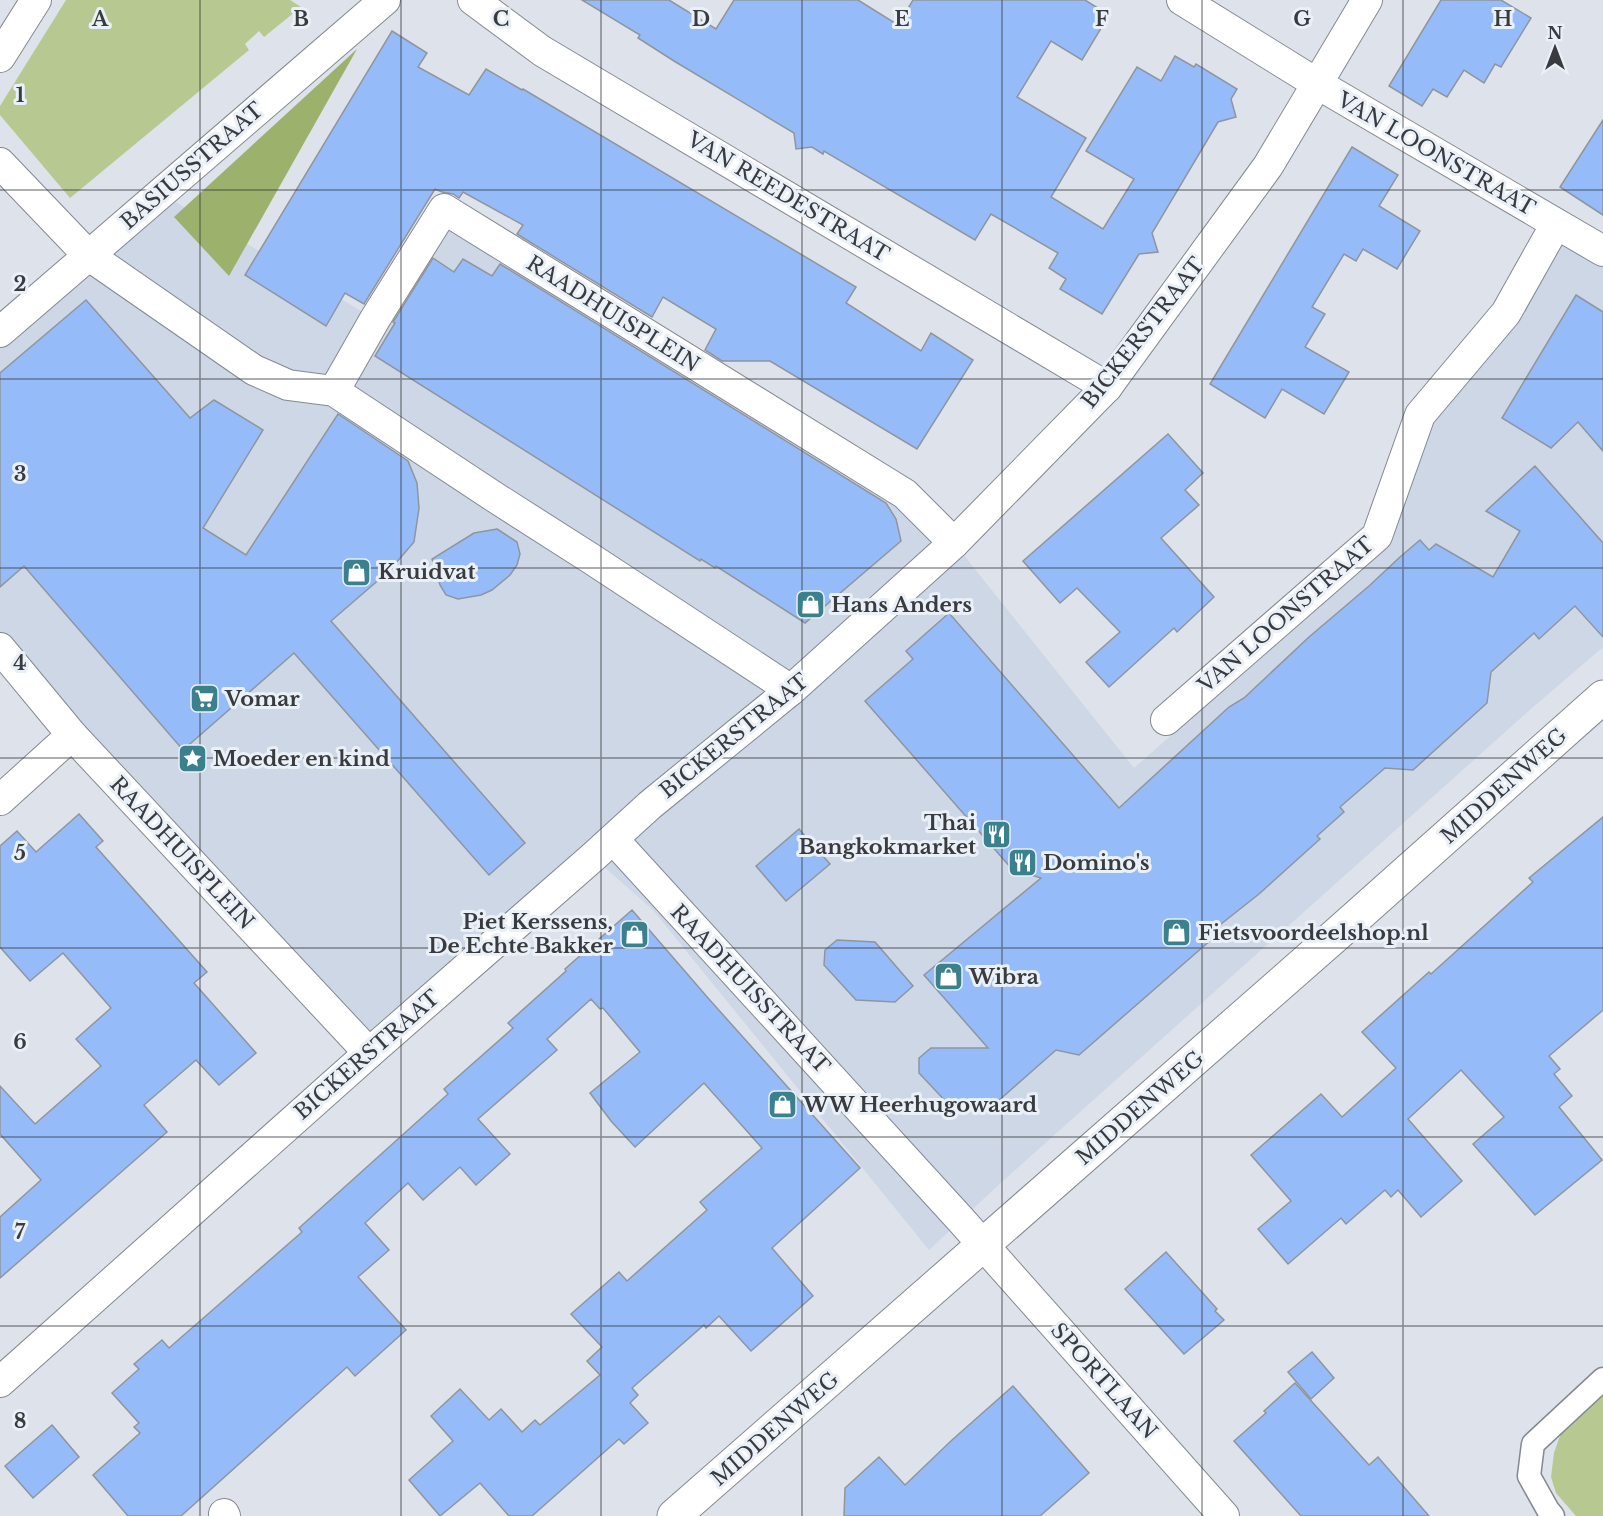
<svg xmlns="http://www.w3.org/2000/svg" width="1603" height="1516" font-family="'Libre Baskerville',serif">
<rect width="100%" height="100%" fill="#dde2eb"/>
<polygon fill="#ced7e6" points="160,193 375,319 444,209 954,543 1134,768 1385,548 1428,427 1560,241 1603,262 1603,647 1532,708 1005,1179 929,1250 653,910 593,857 369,1053 0,645 0,332"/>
<g fill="#b7c991">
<polygon points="66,0 290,0 301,7 264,37 259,31 245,44 249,50 70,198 0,115 0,106"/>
<polygon points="1603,1386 1603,1516 1576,1516 1556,1493 1551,1477 1554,1453 1563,1427"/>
</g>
<polygon fill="#9bb16c" points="357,49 229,276 174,217"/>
<g fill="#95bcf9" stroke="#90959d" stroke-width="1.5">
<polygon points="582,0 669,0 716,29 734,0 858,0 898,25 913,0 1085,0 1109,15 1082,60 1051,41 1017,97 1086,138 1051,197 1103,229 1134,179 1086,151 1137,67 1161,81 1175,56 1194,67 1196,64 1237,89 1231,99 1236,117 1218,122 1152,233 1158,252 1139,254 1102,314 1060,289 1066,279 1049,268 1058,253 991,214 975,240 824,151 823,154 812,147 796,149 794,133 674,61 638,38 640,35"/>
<polygon points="1441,0 1501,0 1531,18 1501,67 1495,64 1484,83 1464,70 1447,97 1433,89 1422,106 1389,86"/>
<polygon points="392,31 427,53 418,67 469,95 486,69 522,90 523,89 856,287 846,303 921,351 931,333 973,360 917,449 770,361 722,361 705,350 716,329 663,297 652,317 517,234 523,225 463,192 459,198 453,194 442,192 435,189 364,304 345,293 326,326 245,275"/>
<polygon points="1603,120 1603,215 1560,187"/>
<polygon points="1352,147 1398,175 1379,206 1420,231 1397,269 1363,249 1356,261 1344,254 1312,307 1325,314 1305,347 1349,372 1324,414 1282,389 1265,418 1210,384"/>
<polygon points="433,258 454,272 463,259 492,276 500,264 886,503 896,519 901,541 805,623 716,566 715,568 701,559 700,561 375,356 395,323 393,322"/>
<polygon points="1576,295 1603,312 1603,451 1578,422 1551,448 1502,418"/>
<polygon points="86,300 190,418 214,400 263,430 203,528 246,555 338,414 408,461 417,483 419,508 414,542 389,571 331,621 525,843 489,875 294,653 183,750 24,566 0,587 0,373"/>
<polygon points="1168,434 1203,473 1185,490 1199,505 1161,538 1214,597 1177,632 1174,628 1109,687 1086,662 1120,632 1077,588 1060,603 1023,561"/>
<polygon points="1535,466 1603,543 1603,637 1575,606 1539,639 1534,633 1491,672 1487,703 1413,770 1385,768 1340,807 1344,812 1317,836 1320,839 1259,894 1216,928 1220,932 1079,1055 1056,1050 989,1109 950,1106 919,1073 919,1058 931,1048 988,1048 924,975 1041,878 1012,869 865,701 913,659 906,651 949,613 1119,808 1229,707 1244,698 1309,637 1369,586 1400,557 1420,540 1429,550 1436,544 1493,577 1520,531 1486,511"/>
<polygon points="497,529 517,542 520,554 517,565 510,575 492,590 481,595 458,599 446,595 440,585 432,559 474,533"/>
<polygon points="79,814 103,841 96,847 207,972 194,983 256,1053 219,1085 196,1060 144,1105 167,1132 0,1278 0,1217 41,1180 0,1134 0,1086 35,1124 101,1066 76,1039 111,1008 63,953 30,981 0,947 0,846 17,831 36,852"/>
<polygon points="1603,817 1603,1010 1549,1056 1560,1069 1554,1074 1572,1096 1559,1107 1602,1160 1535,1215 1473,1144 1504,1117 1461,1070 1408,1119 1462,1181 1421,1217 1398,1190 1391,1197 1385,1190 1346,1224 1341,1218 1288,1264 1258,1229 1291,1201 1251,1155 1321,1094 1342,1117 1396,1068 1362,1032 1429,972 1431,974 1533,882 1529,878"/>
<polygon points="799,829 830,864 786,901 756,866"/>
<polygon points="632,910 708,998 860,1168 772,1248 813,1296 751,1351 719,1316 706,1328 704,1325 632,1388 638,1395 630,1403 648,1423 624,1444 619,1439 532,1516 509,1516 480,1483 440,1516 409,1480 453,1441 431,1416 460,1389 489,1420 501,1409 522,1432 535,1420 540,1425 600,1375 587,1361 602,1347 571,1314 619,1272 627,1281 707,1210 700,1202 762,1148 704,1083 635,1147 611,1121 590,1093 640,1052 603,1008 600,1009 591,999 547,1039 557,1050 478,1119 510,1154 476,1185 460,1167 423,1200 408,1183 365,1223 389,1250 358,1277 406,1330 355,1376 347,1367 181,1516 128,1516 93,1475 140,1433 134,1427 139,1423 112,1393 139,1369 134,1364 162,1340 169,1348 302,1232 299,1228 448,1094 444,1089 513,1028 508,1023 566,971 565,969"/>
<polygon points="837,940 875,942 913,986 895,1002 856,1000 824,965 825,950"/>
<polygon points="1166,1252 1217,1309 1215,1311 1224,1320 1184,1354 1125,1289"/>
<polygon points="1312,1352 1334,1378 1311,1399 1288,1372"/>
<polygon points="1295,1383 1369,1465 1378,1457 1429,1516 1301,1516 1234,1441 1266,1413 1264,1411"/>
<polygon points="1013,1386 1089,1473 1040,1516 844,1516 845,1488 879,1457 905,1485 952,1440"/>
<polygon points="52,1425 79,1457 33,1498 5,1466"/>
</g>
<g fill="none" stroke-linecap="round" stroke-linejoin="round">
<defs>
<polyline id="pedestrian" points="1553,1516 1548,1510 1529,1476 1533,1444 1603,1379"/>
<g id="minor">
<polyline points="473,0 542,51 1107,387"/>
<polyline points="1182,0 1316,83 1603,251"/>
<polyline points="0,57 36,0"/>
<polyline points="0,163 88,255 254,370 288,385 334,391 496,498 590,558 791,690"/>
<polyline points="0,332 385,0"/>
<polyline points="334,391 375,319 444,209 905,494 954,543"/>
<polyline points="0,648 72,735 369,1053"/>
<polyline points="1166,720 1377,536 1420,415 1506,313 1556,224"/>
<polyline points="0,800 72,735"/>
<polyline points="613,839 961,1220 1224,1516"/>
<polyline points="0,1382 369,1053 593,857 650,805 791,690 954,543 1107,387 1268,166 1367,0"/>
<polyline points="224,1514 225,1516"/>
</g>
<polyline id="tertiary" points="674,1516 1336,935 1603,697"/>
</defs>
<use href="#pedestrian" stroke="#848991" stroke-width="25"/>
<use href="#minor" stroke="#848991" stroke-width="32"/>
<use href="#tertiary" stroke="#848991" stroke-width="35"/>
<use href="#pedestrian" stroke="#fff" stroke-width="22"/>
<use href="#minor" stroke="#fff" stroke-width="30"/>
<use href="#tertiary" stroke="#fff" stroke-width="33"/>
</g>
<path fill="none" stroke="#393b3e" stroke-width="1.5" stroke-opacity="0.55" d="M200,0V1516M401,0V1516M601,0V1516M802,0V1516M1002,0V1516M1202,0V1516M1403,0V1516M0,190H1603M0,379H1603M0,568H1603M0,758H1603M0,948H1603M0,1137H1603M0,1326H1603"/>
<defs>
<symbol id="shop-square" viewBox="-11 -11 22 22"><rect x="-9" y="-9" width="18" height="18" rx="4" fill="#3a808d" stroke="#eaf0f8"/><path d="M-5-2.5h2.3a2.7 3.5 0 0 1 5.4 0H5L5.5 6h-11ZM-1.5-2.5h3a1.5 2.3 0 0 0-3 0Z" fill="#fff"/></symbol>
<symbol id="supermarket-square" viewBox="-11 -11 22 22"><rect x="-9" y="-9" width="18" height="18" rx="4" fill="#3a808d" stroke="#eaf0f8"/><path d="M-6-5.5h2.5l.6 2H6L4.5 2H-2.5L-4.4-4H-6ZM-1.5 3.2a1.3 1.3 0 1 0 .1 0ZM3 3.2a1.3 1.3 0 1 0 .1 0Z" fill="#fff"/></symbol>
<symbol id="sight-square" viewBox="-11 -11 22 22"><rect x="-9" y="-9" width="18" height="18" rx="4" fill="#3a808d" stroke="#eaf0f8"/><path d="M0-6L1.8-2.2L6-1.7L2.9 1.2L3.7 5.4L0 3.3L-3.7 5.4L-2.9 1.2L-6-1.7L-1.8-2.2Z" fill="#fff"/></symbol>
<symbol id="restaurant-square" viewBox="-11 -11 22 22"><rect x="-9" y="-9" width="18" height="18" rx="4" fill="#3a808d" stroke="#eaf0f8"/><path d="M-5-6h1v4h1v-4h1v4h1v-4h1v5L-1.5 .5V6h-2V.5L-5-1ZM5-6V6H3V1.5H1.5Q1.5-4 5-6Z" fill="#fff"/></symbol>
</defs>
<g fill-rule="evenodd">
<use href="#shop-square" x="340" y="556" width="33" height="33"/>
<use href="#shop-square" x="794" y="588" width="33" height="33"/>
<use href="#supermarket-square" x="188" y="682" width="33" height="33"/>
<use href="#sight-square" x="176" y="742" width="33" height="33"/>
<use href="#restaurant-square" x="980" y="818" width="33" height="33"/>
<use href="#restaurant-square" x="1006" y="846" width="33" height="33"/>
<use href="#shop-square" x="1160" y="916" width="33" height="33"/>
<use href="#shop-square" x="618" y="918" width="33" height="33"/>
<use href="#shop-square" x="932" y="960" width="33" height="33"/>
<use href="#shop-square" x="766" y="1088" width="33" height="33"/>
</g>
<g text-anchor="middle" stroke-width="6" stroke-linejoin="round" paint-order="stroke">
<g font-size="21" fill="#393b3e" stroke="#eaf0f8">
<text transform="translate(1436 154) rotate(30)" y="7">VAN LOONSTRAAT</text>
<text transform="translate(192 166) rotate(-41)" y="7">BASIUSSTRAAT</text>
<text transform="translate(788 197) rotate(31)" y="7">VAN REEDESTRAAT</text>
<text transform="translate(613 314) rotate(32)" y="7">RAADHUISPLEIN</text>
<text transform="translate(1143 333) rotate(-52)" y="7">BICKERSTRAAT</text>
<text transform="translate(1286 615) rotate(-41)" y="7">VAN LOONSTRAAT</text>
<text transform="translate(734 736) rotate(-39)" y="7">BICKERSTRAAT</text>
<text transform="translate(1504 786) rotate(-42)" y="7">MIDDENWEG</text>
<text transform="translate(182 853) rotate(47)" y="7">RAADHUISPLEIN</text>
<text transform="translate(750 989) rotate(47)" y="7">RAADHUISSTRAAT</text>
<text transform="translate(367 1055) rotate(-41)" y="7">BICKERSTRAAT</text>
<text transform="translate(1140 1108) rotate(-41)" y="7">MIDDENWEG</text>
<text transform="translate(1104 1381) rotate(48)" y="7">SPORTLAAN</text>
<text transform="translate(775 1429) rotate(-41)" y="7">MIDDENWEG</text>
</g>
<g font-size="21" font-weight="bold" fill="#393b3e" stroke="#eaf0f8" text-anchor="start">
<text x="378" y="579">Kruidvat</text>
<text x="831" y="612">Hans Anders</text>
<text x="225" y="706">Vomar</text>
<text x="213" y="766">Moeder en kind</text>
<text x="976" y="830" text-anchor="end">Thai<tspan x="976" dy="24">Bangkokmarket</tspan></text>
<text x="1043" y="870">Domino's</text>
<text x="613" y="929" text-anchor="end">Piet Kerssens,<tspan x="613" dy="24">De Echte Bakker</tspan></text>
<text x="1198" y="940">Fietsvoordeelshop.nl</text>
<text x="969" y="984">Wibra</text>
<text x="803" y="1112">WW Heerhugowaard</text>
</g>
</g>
<g font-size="20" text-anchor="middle" font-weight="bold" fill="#393b3e" stroke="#eaf0f8" stroke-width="6" stroke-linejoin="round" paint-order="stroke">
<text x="100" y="26">A</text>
<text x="301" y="26">B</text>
<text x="501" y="26">C</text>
<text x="701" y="26">D</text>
<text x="902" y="26">E</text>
<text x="1102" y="26">F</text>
<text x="1302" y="26">G</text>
<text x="1503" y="26">H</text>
<text x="20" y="102">1</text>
<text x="20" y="291">2</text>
<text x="20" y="481">3</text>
<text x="20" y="670">4</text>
<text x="20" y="860">5</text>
<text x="20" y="1049">6</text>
<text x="20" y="1239">7</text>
<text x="20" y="1428">8</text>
</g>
<g transform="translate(1555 48)" stroke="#eaf0f8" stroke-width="4.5" paint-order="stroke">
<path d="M0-4.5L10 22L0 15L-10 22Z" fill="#393b3e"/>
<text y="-9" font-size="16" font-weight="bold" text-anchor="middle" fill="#393b3e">N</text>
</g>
</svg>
